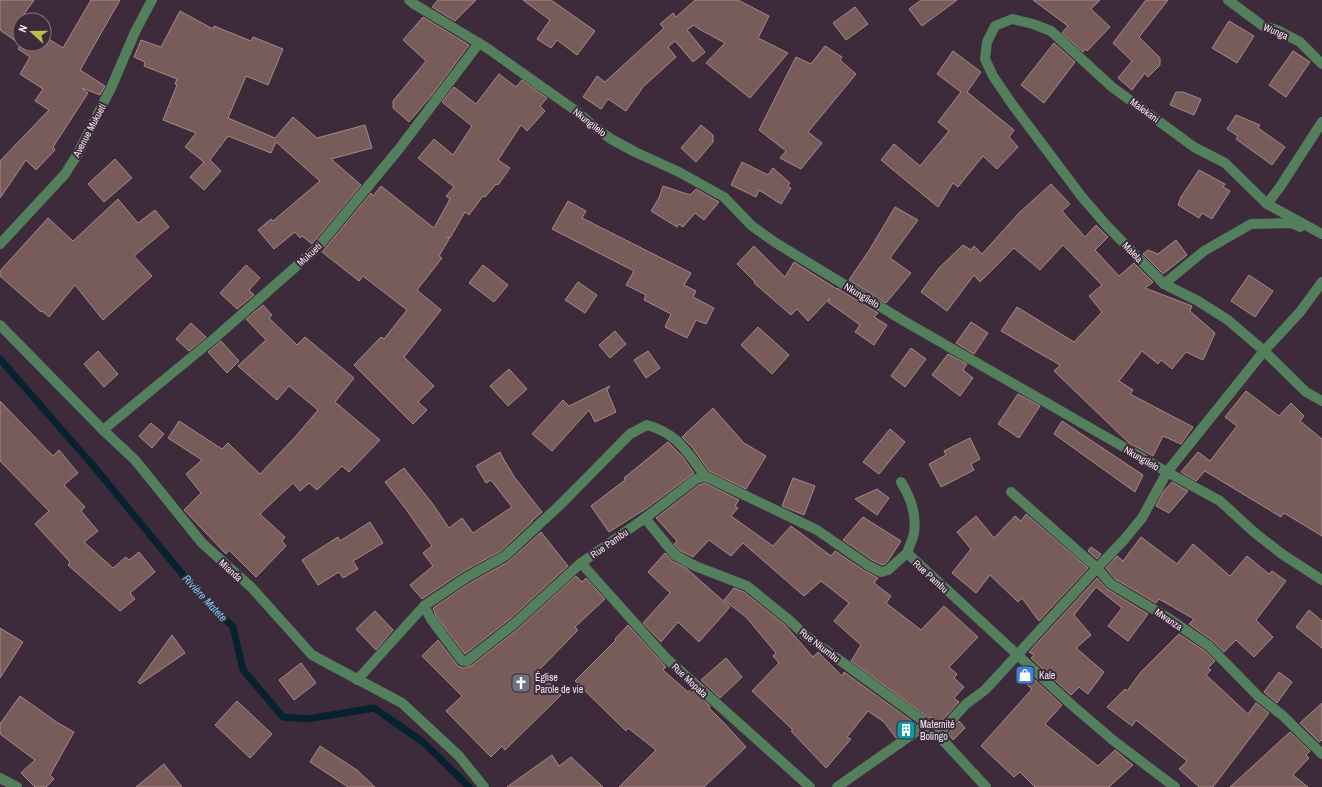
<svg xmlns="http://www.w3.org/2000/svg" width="1322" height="787" font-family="'Archivo Narrow',sans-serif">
<rect width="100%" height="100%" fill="#3d2b3b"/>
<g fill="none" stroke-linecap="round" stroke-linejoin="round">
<polyline stroke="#07222f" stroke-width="7" points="0,359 96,469 197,592 233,627 243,670 283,717 307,719 374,708 423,742 469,787"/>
</g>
<g fill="#785c5a" stroke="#a78987">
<polygon points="0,0 34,0 20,20 20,44 0,30"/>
<polygon points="91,0 120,0 80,70 105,86 100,95 82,88 88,93 53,147 55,150 36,170 26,160 0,198 0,161 49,110 35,101 43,89 20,74 30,57 18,49 21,44 44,44 44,36 63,48"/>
<polygon points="438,0 476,0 455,21 432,7"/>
<polygon points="523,0 551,0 595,31 577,55 557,40 551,48 537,39 550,20"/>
<polygon points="695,0 738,0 769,16 758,38 788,53 750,98 706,63 725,43 699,29 694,25 687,30 705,52 693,62 675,41 668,47 676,57 643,87 626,111 608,99 601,109 583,97 597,76 605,82 664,28 660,24 673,13 676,17"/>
<polygon points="921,0 957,0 922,26 909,9"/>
<polygon points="1033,0 1100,0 1091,9 1110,27 1087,51 1085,49 1083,52 1062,33 1068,26"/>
<polygon points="1146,0 1168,0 1139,37 1160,58 1160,65 1148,77 1145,73 1132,90 1118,78 1132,61 1113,43"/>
<polygon points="855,7 868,24 846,40 833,23"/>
<polygon points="180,11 213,29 214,26 251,41 253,37 283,49 268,85 246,76 228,118 275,138 293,117 317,138 365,125 372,148 331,159 361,185 312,244 302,236 300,238 295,232 274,249 258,230 271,219 273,221 320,181 276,142 271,153 228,136 210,160 221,171 204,190 190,177 204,162 185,147 196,133 163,120 177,85 175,84 177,79 144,66 145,62 134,57 141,40 161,47"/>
<polygon points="423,17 469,45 432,95 409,122 393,108 393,101 426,61 403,40"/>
<polygon points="1229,21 1254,36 1237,63 1212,48"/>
<polygon points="1054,43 1075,62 1044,103 1021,85"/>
<polygon points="825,46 842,57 840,60 856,74 808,132 822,143 801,169 780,158 786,151 759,130 796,57 811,64"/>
<polygon points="953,51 981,72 967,92 1014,130 1009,137 1018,147 997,169 983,156 958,187 953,183 938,207 881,160 894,144 920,166 949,131 938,122 961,92 937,74"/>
<polygon points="1293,51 1310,62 1286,97 1269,85"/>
<polygon points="499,74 516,87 522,80 547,98 540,106 545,111 527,131 521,125 498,160 510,168 498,185 496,184 485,197 483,196 469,215 465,212 450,238 447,237 449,239 439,256 442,258 417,290 441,310 404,357 434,386 418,402 427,410 413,424 354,365 381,337 384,339 407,310 363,276 359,281 322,252 371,193 373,196 381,186 434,228 450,199 446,196 454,187 418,158 434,139 453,155 472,126 442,102 454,87 476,104"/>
<polygon points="1176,92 1183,92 1201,99 1194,115 1170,105"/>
<polygon points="1236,115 1260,125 1258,128 1285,147 1272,165 1236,139 1238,136 1227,129"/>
<polygon points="701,125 713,135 713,142 696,162 681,148"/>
<polygon points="115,159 132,178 104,202 88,184"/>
<polygon points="742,162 768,175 773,168 790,183 788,186 791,188 781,204 759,190 756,197 731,185"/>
<polygon points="1199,170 1225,184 1223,187 1230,191 1212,219 1202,213 1199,218 1178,205 1181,197"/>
<polygon points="1051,184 1070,204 1062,211 1085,237 1096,225 1108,237 1095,250 1119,276 1134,263 1153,282 1145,288 1192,306 1190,311 1215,333 1203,360 1186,352 1172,369 1161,360 1158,364 1142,351 1119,381 1133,390 1130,394 1193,427 1181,444 1163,436 1153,456 1129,443 1054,371 1060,365 1001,331 1017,307 1074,342 1102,312 1089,296 1102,285 1063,245 1040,270 1014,248 980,282 974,275 947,311 921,292 939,268 963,245 971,250 974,246 982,254 1019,213"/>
<polygon points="663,186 690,195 696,189 719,202 704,220 695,213 683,227 679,224 677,227 651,211 659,198"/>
<polygon points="118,199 138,223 155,210 169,227 134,256 152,276 103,320 75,285 49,317 42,311 41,312 0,276 0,271 48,218 73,241"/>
<polygon points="568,201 586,211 582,218 691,273 684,285 696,291 693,297 714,308 706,324 696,320 687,338 665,327 671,314 644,300 646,295 626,285 634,271 552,229"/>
<polygon points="895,207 918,220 890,258 911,273 886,303 849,280 870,249"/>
<polygon points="1176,240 1187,255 1163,274 1143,254 1148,250 1158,254"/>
<polygon points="754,246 785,277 794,262 837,289 837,288 878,313 874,317 887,325 874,345 855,332 860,325 828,302 830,298 808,321 797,309 791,315 754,283 755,282 737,264"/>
<polygon points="246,265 260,278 249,290 254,295 237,309 220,293"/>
<polygon points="483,265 508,285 494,302 469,283"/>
<polygon points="1249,275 1273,291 1255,317 1231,301"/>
<polygon points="578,282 597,295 585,313 565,300"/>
<polygon points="263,305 272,315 269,318 297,345 305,337 354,378 335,402 380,440 349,472 342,466 317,490 309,483 300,491 293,483 260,514 285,537 282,541 286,546 256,577 229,550 226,554 184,510 201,493 186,474 202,460 168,438 179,421 222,449 228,443 260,474 296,436 318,410 289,386 277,400 238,366 266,340 246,319"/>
<polygon points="971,322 988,333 974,354 956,343"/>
<polygon points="191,323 206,337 189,351 176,339"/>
<polygon points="758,327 789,355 772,374 741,345"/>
<polygon points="615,331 626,344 610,358 599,345"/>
<polygon points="221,341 239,361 227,373 208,352"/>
<polygon points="911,348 926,359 905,387 891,376"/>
<polygon points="98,351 118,374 104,387 84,364"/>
<polygon points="648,351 660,368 646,378 634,360"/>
<polygon points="948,354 967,364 963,370 973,378 960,396 932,375"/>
<polygon points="509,369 527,389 508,406 490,386"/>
<polygon points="610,386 607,390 616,412 595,422 589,410 552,451 532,434 563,400 569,406"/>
<polygon points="1246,391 1279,416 1291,403 1304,416 1300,421 1322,439 1322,536 1284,513 1281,517 1205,471 1196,481 1181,472 1198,452 1210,461 1237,426 1225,417"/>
<polygon points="1018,394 1040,406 1019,438 998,424"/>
<polygon points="0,401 53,456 59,450 78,473 64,485 85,507 81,511 98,531 84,542 113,568 126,557 129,560 139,552 155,572 130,593 135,599 120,611 68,565 70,562 35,524 49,511 0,461"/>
<polygon points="713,408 744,443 766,456 746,489 709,471 692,447 682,437"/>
<polygon points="1062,421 1143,475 1135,492 1054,434"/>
<polygon points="151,423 164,434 152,448 139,436"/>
<polygon points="890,429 905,442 879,474 863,462"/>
<polygon points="970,438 980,459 971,464 974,470 941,487 929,464 946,455 944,451"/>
<polygon points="668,442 682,456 694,473 647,508 609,532 591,506 625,480 624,478"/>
<polygon points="500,452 506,464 506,463 515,478 542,512 532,521 533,521 501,551 464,571 422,599 410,585 433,566 423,553 432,546 405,508 385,482 404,468 432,503 449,528 462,518 473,533 512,507 491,480 486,483 476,466"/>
<polygon points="793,478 815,486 804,515 782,506"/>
<polygon points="1172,482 1188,491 1169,513 1156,506 1163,492"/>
<polygon points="705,483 739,500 735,506 738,508 731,516 773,546 791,526 831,556 835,551 865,571 878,578 874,583 891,596 886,603 921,630 944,606 978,637 949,667 957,674 954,678 964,687 954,698 959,702 938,725 931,717 929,718 851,661 861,645 834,621 849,603 821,581 804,596 743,543 731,556 709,540 693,557 679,550 674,544 677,541 656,518 699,485"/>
<polygon points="877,489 889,498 877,515 855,499"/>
<polygon points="1026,514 1088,568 1039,621 1022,598 1018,602 990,575 976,593 952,573 971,549 957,532 976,516 994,538 1015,516 1021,521"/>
<polygon points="863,517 901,541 888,561 885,564 882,565 872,560 843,540"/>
<polygon points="370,522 383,543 353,561 358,569 343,578 339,572 318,585 302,560 338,537 340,541"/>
<polygon points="541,532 568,566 510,619 465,654 436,616 433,608 470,583 508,562"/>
<polygon points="1141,537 1177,564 1193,544 1230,576 1247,556 1269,574 1272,571 1286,581 1256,620 1273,637 1254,657 1236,640 1224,652 1213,641 1189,624 1194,619 1159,599 1156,603 1115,579 1106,568 1117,556 1123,561"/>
<polygon points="1091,547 1101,554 1097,559 1088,551"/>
<polygon points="665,553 672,561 686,568 730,607 699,642 678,622 661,642 643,623 670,593 648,572"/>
<polygon points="576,576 582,582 586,578 605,599 575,627 578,630 538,671 561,695 505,750 502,746 491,757 446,711 462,696 422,656 438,640 458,666 463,668 471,666 518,629"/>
<polygon points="1097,578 1107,589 1148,614 1128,641 1108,626 1122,608 1096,587 1074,615 1091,635 1076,648 1104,672 1088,694 1079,687 1071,695 1031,658 1034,655 1029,652"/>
<polygon points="734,588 744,592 785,625 813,657 818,652 842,676 844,672 916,724 896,738 884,722 868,711 847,737 851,739 826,768 791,731 793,730 752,691 779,663 773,656 776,653 746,617 724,600"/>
<polygon points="1309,610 1322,621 1322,648 1296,627"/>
<polygon points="375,611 393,630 376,650 356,629"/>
<polygon points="628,625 666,667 663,670 688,692 691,689 710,706 709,708 724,723 746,747 704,787 619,787 656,750 628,728 626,731 575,681 616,640 615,639"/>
<polygon points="0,628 23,642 0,678"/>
<polygon points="1179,634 1205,651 1215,661 1208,668 1211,670 1206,675 1248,714 1256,703 1269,713 1213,787 1199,787 1179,769 1187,761 1136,720 1132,726 1107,707 1125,689 1127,691 1141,672"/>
<polygon points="172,635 185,653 140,684 138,682"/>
<polygon points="726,658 742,677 720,698 701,680"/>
<polygon points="301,663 316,683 294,700 279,680"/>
<polygon points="1022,668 1062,705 1045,724 1098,766 1115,750 1133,765 1109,787 1035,787 1020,772 1014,777 981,746 1032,689 1016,675"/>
<polygon points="1279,672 1292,682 1277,703 1264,692"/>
<polygon points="20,696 58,723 74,732 50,775 54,779 46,787 35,787 21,773 35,760 0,734 0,724"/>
<polygon points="237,701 272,734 250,758 215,725"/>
<polygon points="1322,703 1322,740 1319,742 1300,723"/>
<polygon points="959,721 965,728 953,740 948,734"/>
<polygon points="1290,732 1310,751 1306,755 1309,758 1293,775 1308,787 1230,787"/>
<polygon points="320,746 357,770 375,787 348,787 310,762"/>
<polygon points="552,755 559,766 571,757 603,787 507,787"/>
<polygon points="164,764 182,787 136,787"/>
</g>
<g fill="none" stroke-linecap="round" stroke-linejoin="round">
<g stroke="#537f5d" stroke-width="10">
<polyline points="409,0 414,4 487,48 579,113 592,125 611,139 635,152 679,172 724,197 752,226 776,243 904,321 1167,472 1220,501 1255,533 1282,554 1322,580"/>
<polyline points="1228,0 1263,26 1277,30 1300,42 1322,64"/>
<polyline points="1267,204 1280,187 1322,122"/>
<polyline points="1322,234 1267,204 1225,163 1194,147 1112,87 1051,31 1033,24 1012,19 995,26 987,42 985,59 993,76 1012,104 1082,197 1107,226 1164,284 1198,301 1228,320 1264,351 1306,392 1322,401"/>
<polyline points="0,244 65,174 77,155 111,88 135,32 152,0"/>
<polyline points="1164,284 1204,251 1251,224 1291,223 1300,227"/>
<polyline points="0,325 103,430 135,460 202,543 252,588 312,655 402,703 459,756 484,787"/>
<polyline points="103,430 216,337 317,248 399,149 479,43"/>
<path d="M901,482C911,498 917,514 914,533C913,539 909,547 907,553"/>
<polyline points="1011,492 1097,568 1111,584 1165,616 1209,646 1259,697 1282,715 1322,754"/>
<polyline points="645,518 675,555 695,566 747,586 789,620 805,635 922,720 938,735 986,787"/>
<polyline points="581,563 666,658 810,787"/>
<polyline points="424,606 431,619 460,658 463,661 467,661 514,624 581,563 645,518 696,479 705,476 817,530 869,566 881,572 888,570 907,553 1073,706 1114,741 1175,787"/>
<path d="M357,680L424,606L467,577L505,556L561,504L630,434L647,425C677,433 687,452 705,476"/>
<polyline points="938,735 966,704 985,690 1097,568 1123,541 1142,518 1167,472 1264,351 1300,312 1322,282"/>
<polyline points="0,778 17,787"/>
<polyline points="837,787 927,724"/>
</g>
</g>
<defs>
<symbol id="shop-square" viewBox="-11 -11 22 22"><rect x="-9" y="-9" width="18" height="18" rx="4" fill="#3f7fe0" stroke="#3d2b3b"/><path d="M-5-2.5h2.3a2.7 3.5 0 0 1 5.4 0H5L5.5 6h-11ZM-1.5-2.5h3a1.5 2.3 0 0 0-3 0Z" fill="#fff"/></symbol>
<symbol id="church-square" viewBox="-11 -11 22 22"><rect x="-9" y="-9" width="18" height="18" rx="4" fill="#6b7280" stroke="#3d2b3b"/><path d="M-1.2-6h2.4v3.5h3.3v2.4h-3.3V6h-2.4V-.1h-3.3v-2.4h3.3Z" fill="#fff"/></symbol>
<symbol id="building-square" viewBox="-11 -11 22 22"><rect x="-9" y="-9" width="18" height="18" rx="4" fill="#0f9aa8" stroke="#3d2b3b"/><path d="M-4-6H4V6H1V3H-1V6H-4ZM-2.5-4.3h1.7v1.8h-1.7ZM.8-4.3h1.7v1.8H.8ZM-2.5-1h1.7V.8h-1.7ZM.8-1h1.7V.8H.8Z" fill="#fff"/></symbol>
</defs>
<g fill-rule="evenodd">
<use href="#shop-square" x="1014" y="664" width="22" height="22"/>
<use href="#church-square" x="510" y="672" width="22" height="22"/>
<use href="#building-square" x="895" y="719" width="22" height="22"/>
</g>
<g text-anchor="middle" stroke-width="4" stroke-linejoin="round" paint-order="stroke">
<g font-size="10" fill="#f3e7f2" stroke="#3d2b3b">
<text transform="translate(1276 31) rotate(24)" y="4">Wunga</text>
<text transform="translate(1145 110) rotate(36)" y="4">Malekani</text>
<text transform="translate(590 122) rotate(38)" y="4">Nkungilelo</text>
<text transform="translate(89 130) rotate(-62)" y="4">Avenue Mukueti</text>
<text transform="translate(1133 252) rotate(46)" y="4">Malela</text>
<text transform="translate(309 254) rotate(-43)" y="4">Mukueti</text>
<text transform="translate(862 295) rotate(31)" y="4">Nkungilelo</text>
<text transform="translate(1142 458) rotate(30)" y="4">Nkungilelo</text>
<text transform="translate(609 543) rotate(-35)" y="4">Rue Pambu</text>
<text transform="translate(231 570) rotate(42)" y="4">Mianda</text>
<text transform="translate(931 576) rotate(42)" y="4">Rue Pambu</text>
<text transform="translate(1169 619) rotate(34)" y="4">Mwanza</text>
<text transform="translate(820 645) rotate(38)" y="4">Rue Nkumbu</text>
<text transform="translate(690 680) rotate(43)" y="4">Rue Mopata</text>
</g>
<g font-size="10" fill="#f3e7f2" stroke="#3d2b3b" text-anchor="start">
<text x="1039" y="679">Kale</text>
<text x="535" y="681">Église<tspan x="535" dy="12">Parole de vie</tspan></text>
<text x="920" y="728">Maternité<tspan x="920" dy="12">Bolingo</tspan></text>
</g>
<g font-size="11" font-style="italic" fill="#74caf6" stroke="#3d2b3b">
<text transform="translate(205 598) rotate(47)" y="4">Rivière Matete</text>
</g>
</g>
<g transform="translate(32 32) rotate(291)"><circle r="19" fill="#3d2b3b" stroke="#867684"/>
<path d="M0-3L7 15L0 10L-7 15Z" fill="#b9c046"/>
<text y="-6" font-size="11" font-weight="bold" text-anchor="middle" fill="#f3e7f2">N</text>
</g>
</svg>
